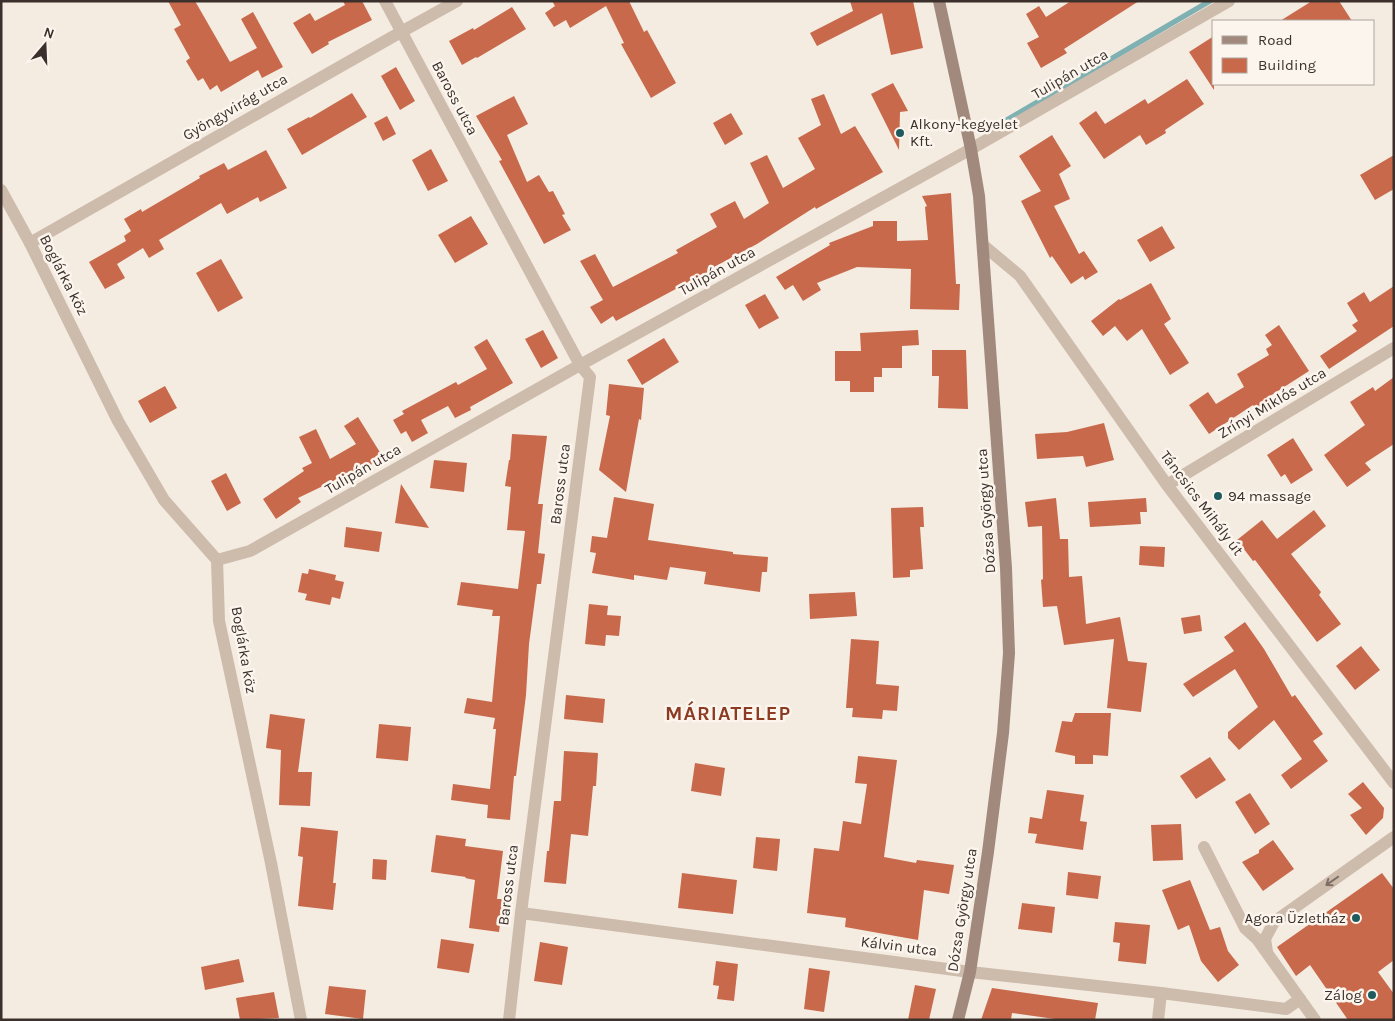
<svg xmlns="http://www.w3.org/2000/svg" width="1395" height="1021" font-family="Karla,sans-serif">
<rect width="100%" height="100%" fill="#f4ebe1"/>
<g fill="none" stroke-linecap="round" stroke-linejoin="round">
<polyline stroke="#7fb0b2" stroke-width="5.5" points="1000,124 1210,1"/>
</g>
<g fill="#c8694b">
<polygon points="168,1 195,1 230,62 257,48 241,19 253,12 283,67 262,78 258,70 221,92 217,85 210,90 203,78 198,81 186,61 190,58 174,29 181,25"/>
<polygon points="343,1 362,1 372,20 328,42 329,44 312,54 293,23 310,13 315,21 345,5"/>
<polygon points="552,1 629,1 644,32 647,30 676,83 651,98 621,44 624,43 606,6 570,28 566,20 554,27 545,13 555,6"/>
<polygon points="850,1 913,1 923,48 891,55 882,13 817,46 810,33 853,11"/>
<polygon points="1071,1 1139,1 1064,49 1067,53 1041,68 1027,43 1039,37 1026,14 1039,6 1046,17"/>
<polygon points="1312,1 1339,1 1352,21 1280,21"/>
<polygon points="512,7 526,29 477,58 476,57 462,65 449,41 473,28 474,30"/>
<polygon points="1214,36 1214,90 1189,52"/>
<polygon points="396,67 415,101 400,110 381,76"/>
<polygon points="1187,79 1204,104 1165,130 1166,133 1146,145 1140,135 1104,159 1079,123 1096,111 1105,124 1145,99 1148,104"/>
<polygon points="893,83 908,111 900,112 899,150 871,94"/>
<polygon points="352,93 367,117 302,155 287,129 309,117 310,118"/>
<polygon points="824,94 841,134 855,126 883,172 816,209 815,207 757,244 714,267 715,268 616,321 613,316 601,324 590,307 603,300 580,261 595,254 613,287 678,253 676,250 717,227 710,214 735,201 744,219 769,203 750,163 767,155 783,188 815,169 798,138 821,125 811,99"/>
<polygon points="514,96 528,124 507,135 527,182 539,175 549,192 553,191 565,214 562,215 571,230 544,244 499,161 502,160 476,116"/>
<polygon points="731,113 743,134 725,145 713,123"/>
<polygon points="387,116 396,134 383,141 374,123"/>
<polygon points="1052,135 1071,166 1059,174 1070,199 1054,206 1079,254 1084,251 1098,272 1085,280 1083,276 1071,284 1052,256 1050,258 1021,201 1041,191 1019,156"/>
<polygon points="431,149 448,181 428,191 412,160"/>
<polygon points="266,150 287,188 260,202 258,197 227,214 221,203 159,240 164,249 149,258 143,248 117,264 125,278 105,289 89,262 126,241 124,236 131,231 124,219 141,209 142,212 200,178 199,176 224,163 228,170"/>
<polygon points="1394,155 1394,189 1375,200 1360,175"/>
<polygon points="951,193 956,284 960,284 959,310 910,309 911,269 857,267 817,283 821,290 803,301 793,285 785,290 776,277 830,245 829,243 873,226 873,221 897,221 897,241 928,240 925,207 927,206 922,196"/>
<polygon points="471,216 488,244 455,263 438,235"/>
<polygon points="1162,226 1175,248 1150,262 1137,240"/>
<polygon points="221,259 243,298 218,312 196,273"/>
<polygon points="1151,283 1171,319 1164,324 1189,363 1170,375 1142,329 1127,341 1115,326 1103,336 1091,321 1119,299 1120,300"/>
<polygon points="1394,286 1394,326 1329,369 1320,356 1357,331 1352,325 1358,321 1347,303 1364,292 1370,302"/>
<polygon points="765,294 779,318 759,329 745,305"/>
<polygon points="1279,325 1309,371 1267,398 1270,403 1256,411 1253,405 1209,434 1189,405 1208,392 1216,404 1244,387 1237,374 1269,355 1266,349 1272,345 1265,335"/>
<polygon points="543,330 558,358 541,368 525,339"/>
<polygon points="918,330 919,345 902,346 902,368 882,368 882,377 874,377 874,392 850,392 850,381 835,381 835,351 861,351 860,333"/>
<polygon points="664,338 679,362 642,385 627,360"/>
<polygon points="487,339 513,383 470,407 471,410 455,418 448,406 421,420 428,433 412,442 406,431 401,434 393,420 404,414 402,411 456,382 458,385 487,369 474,347"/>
<polygon points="932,350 966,350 968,409 938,408 939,376 932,376"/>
<polygon points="1394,377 1394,444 1365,463 1371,470 1347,487 1324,455 1365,425 1350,402 1373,387 1375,391"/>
<polygon points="609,384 644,388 641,420 639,419 626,492 599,470 610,416 606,415"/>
<polygon points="165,386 177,408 150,423 138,401"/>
<polygon points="358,417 381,454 387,455 354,475 352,472 298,498 301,502 276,519 263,499 304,471 302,468 312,463 299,437 316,429 330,459 356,444 344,426"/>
<polygon points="1104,423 1114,460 1086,467 1083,456 1037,459 1035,434 1067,432"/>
<polygon points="512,434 547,436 538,504 543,504 538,553 545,554 541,584 537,584 529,644 526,695 516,776 514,776 510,820 487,818 488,805 451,800 453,784 490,789 496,729 493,729 495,718 464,713 467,698 492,702 500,616 492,616 493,610 457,605 461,582 518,589 525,531 507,530 511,487 505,486 509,460 510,460"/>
<polygon points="1293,438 1313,470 1291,484 1285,474 1281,477 1267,455"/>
<polygon points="434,460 467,463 464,492 430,488"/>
<polygon points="226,473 241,503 227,511 211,481"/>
<polygon points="401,484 429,528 395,523"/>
<polygon points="614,497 654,504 648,540 733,552 733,554 768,557 767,572 762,572 760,592 704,584 706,572 670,567 667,580 634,575 634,580 592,573 596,553 590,552 592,536 607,538"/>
<polygon points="1056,498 1060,539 1068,539 1069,577 1082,576 1086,624 1120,617 1128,661 1147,663 1141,712 1107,708 1114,639 1064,645 1057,606 1043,607 1041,580 1043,579 1042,526 1028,527 1025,502"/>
<polygon points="1146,498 1147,512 1140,512 1141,524 1090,527 1088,502"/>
<polygon points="923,507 924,527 920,527 923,569 910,570 910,577 893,578 891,508"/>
<polygon points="1314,510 1326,526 1291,554 1321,592 1319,595 1341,624 1317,642 1255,560 1253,561 1237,540 1262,520 1277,539"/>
<polygon points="346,527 382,532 379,552 344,547"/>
<polygon points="1140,546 1165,547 1164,567 1139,565"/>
<polygon points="309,569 336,575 335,580 344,582 340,599 332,597 330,605 305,600 307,594 298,592 302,573 308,574"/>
<polygon points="855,592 857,616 810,619 809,594"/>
<polygon points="589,604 608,606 607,615 621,616 619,636 606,635 605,646 585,644"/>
<polygon points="1200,615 1202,631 1184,634 1181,618"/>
<polygon points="1245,622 1264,649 1292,697 1295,695 1323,734 1313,741 1328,761 1291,789 1281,775 1302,759 1274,720 1239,750 1228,738 1228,732 1258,707 1235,669 1193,697 1183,684 1234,651 1224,637"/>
<polygon points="851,639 879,641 876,684 899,686 897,711 883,710 882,719 852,717 853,708 846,708"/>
<polygon points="1361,646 1380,670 1355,690 1336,666"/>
<polygon points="566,695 605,699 603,723 564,719"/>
<polygon points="1075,713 1111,713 1108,756 1093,755 1093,764 1075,764 1075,756 1055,752 1062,721 1072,722"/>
<polygon points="270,714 305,719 298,772 312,772 310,806 279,805 281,750 266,748"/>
<polygon points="379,724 411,727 408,761 376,758"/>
<polygon points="564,751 598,753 596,786 593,786 588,836 571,834 566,884 544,882 547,851 549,851 554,801 561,801"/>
<polygon points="858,756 897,760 884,857 916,863 917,860 954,865 949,894 924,890 918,940 845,927 846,918 807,913 814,848 839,851 843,821 861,824 867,784 855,783"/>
<polygon points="1210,757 1226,780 1196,799 1180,776"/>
<polygon points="695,763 725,768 721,796 691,791"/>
<polygon points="1363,782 1384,808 1383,818 1366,835 1350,815 1362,808 1348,794"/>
<polygon points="1047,790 1084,795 1080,821 1087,822 1083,850 1035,843 1037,834 1028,833 1030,817 1042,819"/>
<polygon points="1250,793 1270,824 1255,834 1235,802"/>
<polygon points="1181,824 1183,860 1153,861 1151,825"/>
<polygon points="301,827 338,831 333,883 336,883 333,910 298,906 303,857 298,856"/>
<polygon points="436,835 466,839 465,846 503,851 497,899 503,899 499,932 469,928 475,880 465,878 466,877 431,872"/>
<polygon points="756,837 780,839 777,871 753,868"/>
<polygon points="1273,840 1294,869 1263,891 1242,862 1259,853 1259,850"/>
<polygon points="373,859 387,860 386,880 372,879"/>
<polygon points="1068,872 1101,876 1098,899 1066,895"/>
<polygon points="682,873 737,880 733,914 678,908"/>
<polygon points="1382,873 1394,889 1394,960 1378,972 1394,994 1394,1020 1348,1020 1310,965 1296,976 1277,947"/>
<polygon points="1190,880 1210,930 1220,927 1228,951 1239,965 1218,982 1201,961 1189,925 1178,930 1162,890"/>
<polygon points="1022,903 1055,907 1052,933 1018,929"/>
<polygon points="1115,922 1150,925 1146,964 1118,961 1120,943 1113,942"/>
<polygon points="441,939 474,944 469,973 437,968"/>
<polygon points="540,942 568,947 562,985 534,981"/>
<polygon points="239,959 244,982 205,990 201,967"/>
<polygon points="716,961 738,964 734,1001 717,999 719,986 713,985"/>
<polygon points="809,968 830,971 824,1012 804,1009"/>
<polygon points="915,985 936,989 929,1020 908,1020"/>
<polygon points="329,986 366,990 363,1019 325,1014"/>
<polygon points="992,988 1098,1003 1095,1020 1062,1020 1012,1013 1011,1020 981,1020"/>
<polygon points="274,992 279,1018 240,1020 236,998"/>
</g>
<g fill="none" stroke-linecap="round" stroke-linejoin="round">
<g stroke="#cdbbac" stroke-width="12">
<polyline points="385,1 580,365 590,377 521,913 509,1020"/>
<polyline points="1,190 30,243 118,421 164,500 217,560 219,621 271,863 301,1020"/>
<polyline points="30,243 401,32 457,1"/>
<polyline points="1167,485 1394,348"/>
<polyline points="217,560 250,551 580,365 971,149"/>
<polyline points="1204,847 1245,928 1257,939 1315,1020"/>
<polyline points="521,913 970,972 1161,993 1286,1009 1300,999"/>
<polyline points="1267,952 1265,939 1274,922 1394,837"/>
<polyline points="1158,1020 1161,993"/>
</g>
<g stroke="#cdbbac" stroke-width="12">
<polyline points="971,149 1229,1"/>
<polyline points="983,245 1020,276 1167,485 1394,783"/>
</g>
<polyline stroke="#a18a7d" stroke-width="12" points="939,1 971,149 979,196 1006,568 1009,653 1003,733 988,852 970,972 958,1020"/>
</g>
<defs><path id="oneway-shaft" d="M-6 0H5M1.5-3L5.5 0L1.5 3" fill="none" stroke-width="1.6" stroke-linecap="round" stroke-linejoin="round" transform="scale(1.25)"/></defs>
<use stroke="#7d6f65" href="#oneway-shaft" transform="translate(1332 881) rotate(145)"/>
<g fill="#1f5a5e" stroke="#fbf5ee" stroke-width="2">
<circle cx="900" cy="133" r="5"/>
<circle cx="1218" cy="496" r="5"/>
<circle cx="1356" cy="918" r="5"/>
<circle cx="1372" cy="995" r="5"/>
</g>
<g text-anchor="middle" stroke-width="5" stroke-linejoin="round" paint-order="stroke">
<g font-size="15" fill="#3b302b" stroke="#fbf5ee">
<text transform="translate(1070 74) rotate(-30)" y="5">Tulipán utca</text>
<text transform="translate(455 98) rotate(62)" y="5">Baross utca</text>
<text transform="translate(235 107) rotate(-30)" y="5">Gyöngyvirág utca</text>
<text transform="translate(717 271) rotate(-29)" y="5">Tulipán utca</text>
<text transform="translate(64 275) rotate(63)" y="5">Boglárka köz</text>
<text transform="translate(1272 403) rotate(-31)" y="5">Zrínyi Miklós utca</text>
<text transform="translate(363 469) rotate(-30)" y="5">Tulipán utca</text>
<text transform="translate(560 484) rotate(-83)" y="5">Baross utca</text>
<text transform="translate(1202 503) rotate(53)" y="5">Táncsics Mihály út</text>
<text transform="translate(986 511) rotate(-94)" y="5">Dózsa György utca</text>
<text transform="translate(244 650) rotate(80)" y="5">Boglárka köz</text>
<text transform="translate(508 885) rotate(-83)" y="5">Baross utca</text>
<text transform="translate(962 910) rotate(-81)" y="5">Dózsa György utca</text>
<text transform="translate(899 946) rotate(7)" y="5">Kálvin utca</text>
</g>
<g font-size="15" fill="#3b302b" stroke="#fbf5ee" text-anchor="start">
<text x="910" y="129">Alkony-kegyelet<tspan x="910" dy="17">Kft.</tspan></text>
<text x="1228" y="501">94 massage</text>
<text x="1346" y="923" text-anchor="end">Agora Üzletház</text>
<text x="1362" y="1000" text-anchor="end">Zálog</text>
</g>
<g font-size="20" font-weight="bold" letter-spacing="1" fill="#8c3b22" stroke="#fbf5ee">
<text x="728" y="720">MÁRIATELEP</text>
</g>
</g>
<rect width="1395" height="1021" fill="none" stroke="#3b302b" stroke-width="5"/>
<rect x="1212" y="20" width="162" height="65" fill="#fbf5ee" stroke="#aea6a0"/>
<rect x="1222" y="36" width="25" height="8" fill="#a18a7d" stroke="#aea6a0"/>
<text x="1258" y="45" font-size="15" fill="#3b302b">Road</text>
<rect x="1222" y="58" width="25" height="15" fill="#c8694b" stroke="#aea6a0"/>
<text x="1258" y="70" font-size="15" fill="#3b302b">Building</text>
<g transform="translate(45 45) rotate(19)" stroke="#fbf5ee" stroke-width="4" paint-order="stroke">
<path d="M0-4L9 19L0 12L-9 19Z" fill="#3b302b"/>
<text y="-8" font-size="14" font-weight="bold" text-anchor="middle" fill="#3b302b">N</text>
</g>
</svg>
